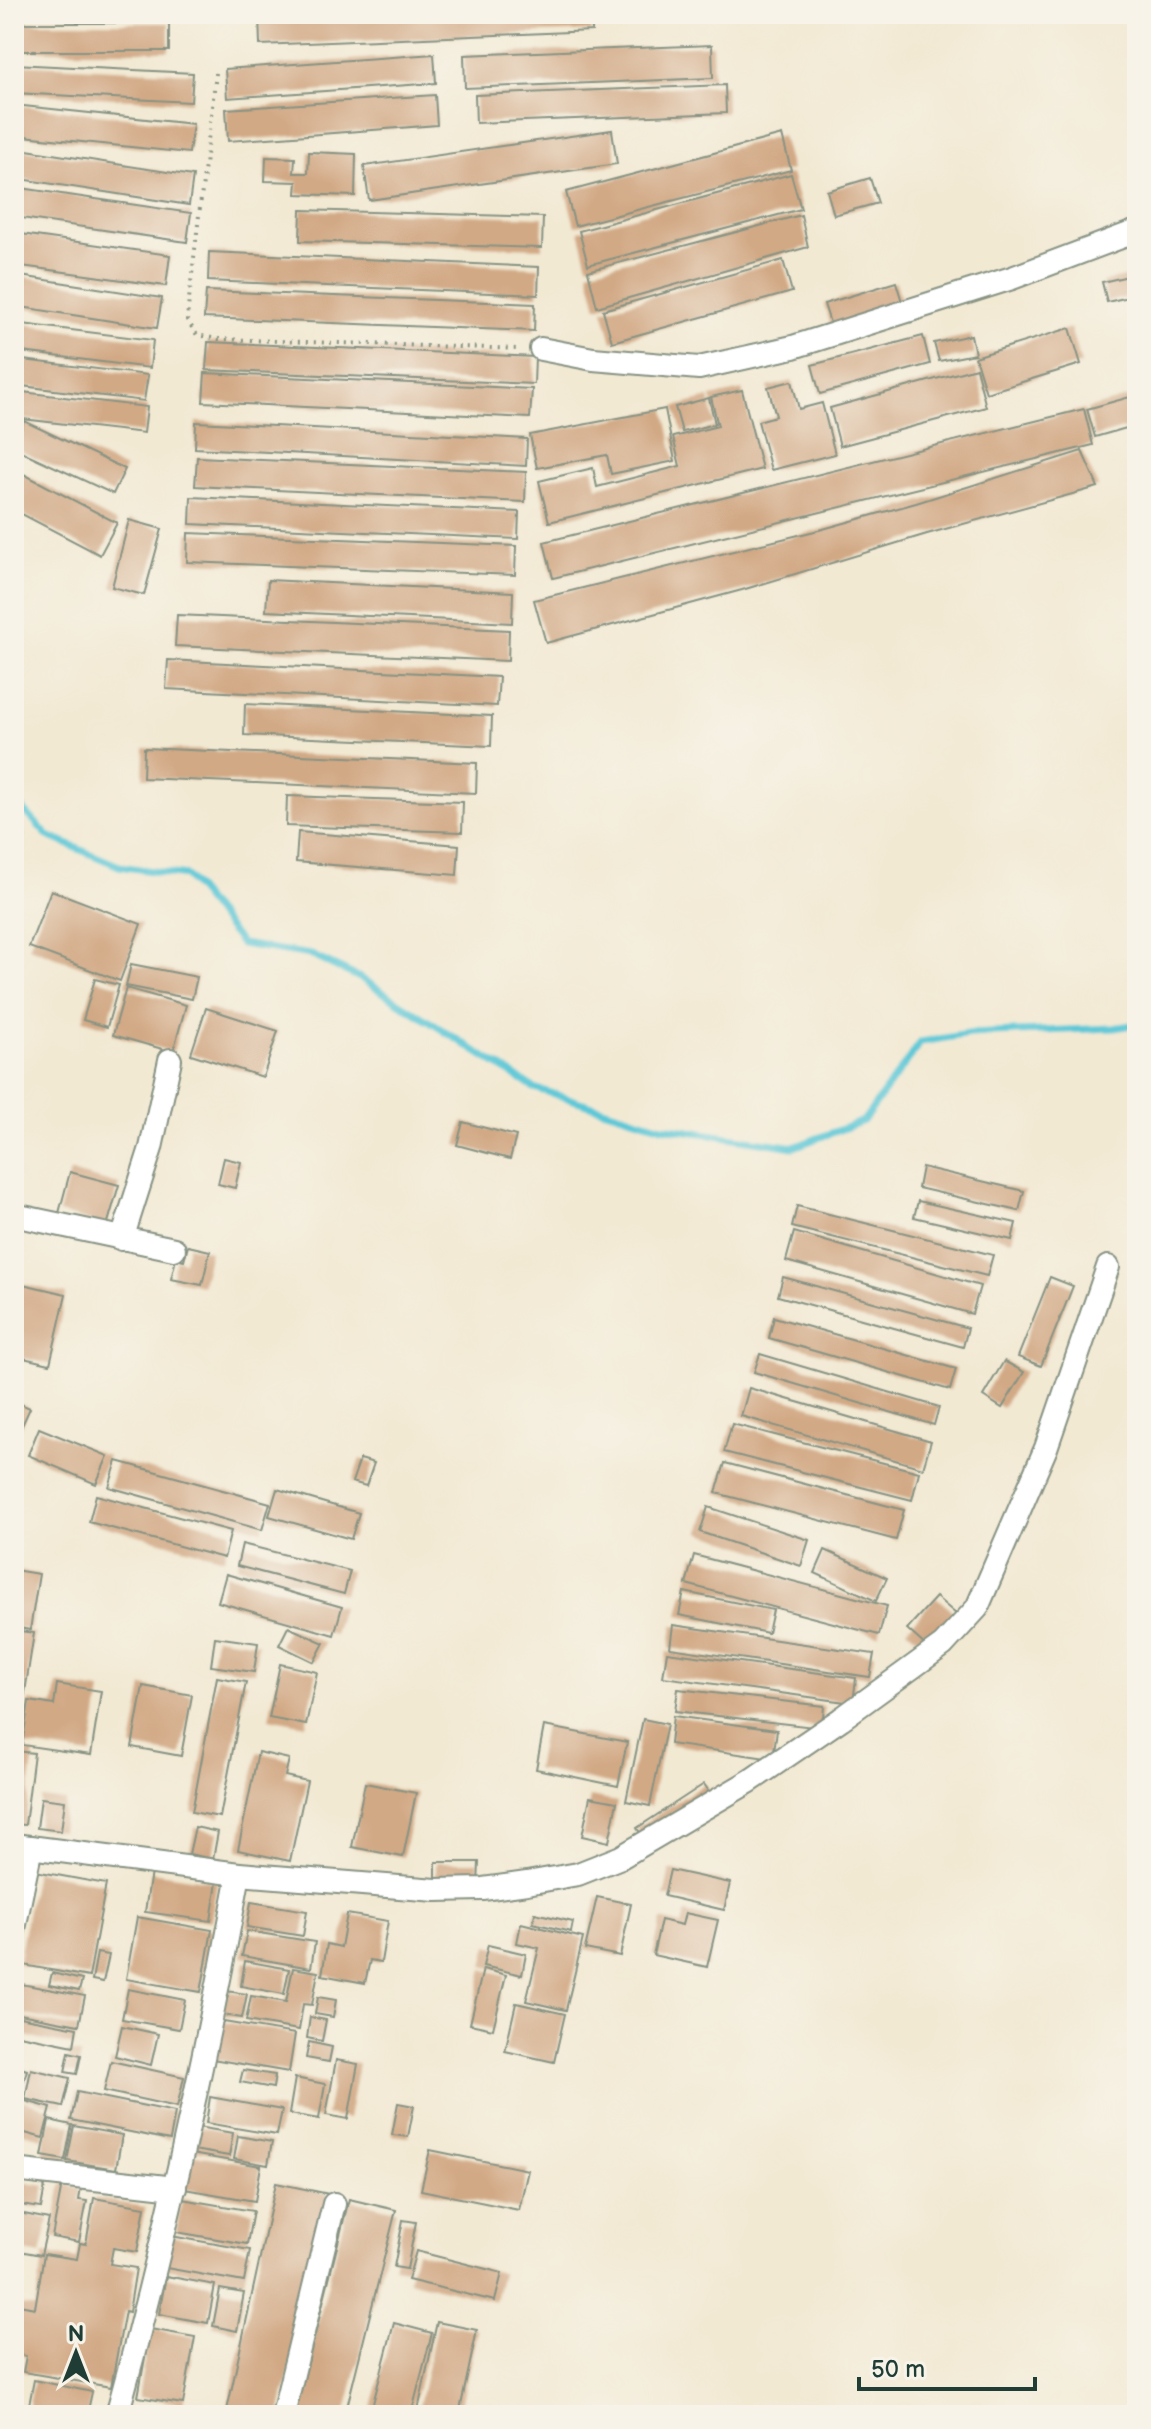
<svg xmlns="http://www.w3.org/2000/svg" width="1151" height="2429" font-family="'Balsamiq Sans',sans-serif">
<rect width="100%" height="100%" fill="#f7f3e8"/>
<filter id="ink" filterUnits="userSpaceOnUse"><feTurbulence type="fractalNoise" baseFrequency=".0125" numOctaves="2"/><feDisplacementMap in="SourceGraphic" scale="16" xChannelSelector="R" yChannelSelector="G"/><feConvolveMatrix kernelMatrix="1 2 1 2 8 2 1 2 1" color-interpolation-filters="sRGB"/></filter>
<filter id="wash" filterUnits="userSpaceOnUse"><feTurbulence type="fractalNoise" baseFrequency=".006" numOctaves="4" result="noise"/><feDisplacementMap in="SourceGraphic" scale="32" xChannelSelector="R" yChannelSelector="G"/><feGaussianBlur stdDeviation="1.8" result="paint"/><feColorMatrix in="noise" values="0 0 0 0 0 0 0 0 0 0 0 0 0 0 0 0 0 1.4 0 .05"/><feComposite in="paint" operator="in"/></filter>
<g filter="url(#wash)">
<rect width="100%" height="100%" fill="#f2e9d3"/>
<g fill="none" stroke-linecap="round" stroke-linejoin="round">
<polyline stroke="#5dc8d7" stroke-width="7" points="14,799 48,836 119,866 186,876 241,944 311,955 362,979 534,1088 662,1127 794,1147 863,1121 921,1042 969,1034 1114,1028 1137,1024"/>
</g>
<g id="blocks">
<g fill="#d2a985">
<polygon points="259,14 592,14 592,31 260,45"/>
<rect x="14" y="23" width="155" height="28"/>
<polygon points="712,45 713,78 465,88 464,55"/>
<polygon points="434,54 436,83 227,98 225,69"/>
<polygon points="14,64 193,73 191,102 14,93"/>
<polygon points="725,85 726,113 476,123 475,95"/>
<polygon points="435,95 437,125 228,141 226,109"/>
<polygon points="14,105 193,124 189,153 14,135"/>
<polygon points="612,130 617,164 369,200 364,166"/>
<polygon points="782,135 791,170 575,226 566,192"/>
<polygon points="14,148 193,176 189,205 14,178"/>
<polygon points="309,152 356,154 355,196 296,194 297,182 265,181 266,157 295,158 294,173 308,173"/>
<polygon points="791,174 801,209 588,265 579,231"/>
<polygon points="870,178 878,203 834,215 827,191"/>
<polygon points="14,187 191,213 187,242 14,217"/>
<polygon points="301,210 543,217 542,248 300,241"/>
<polygon points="801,215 808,247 597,307 588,271"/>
<polygon points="14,233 170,255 166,286 14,265"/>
<polygon points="209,252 539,267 538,295 208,281"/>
<polygon points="783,260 792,292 612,342 603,310"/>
<polygon points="1137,274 1137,295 1107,302 1102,282"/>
<polygon points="14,275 162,298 157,328 14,306"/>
<polygon points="896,282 903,305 831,326 824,304"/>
<polygon points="206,291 535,304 534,331 204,318"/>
<polygon points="14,323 153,340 150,368 14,351"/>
<polygon points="1070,328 1081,364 986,393 975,357"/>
<polygon points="971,335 975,354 939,361 934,343"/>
<polygon points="923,336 930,364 820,394 812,365"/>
<polygon points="208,342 535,357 534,384 206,370"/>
<polygon points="14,359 148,375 144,401 14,385"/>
<polygon points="976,368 986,407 840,446 830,408"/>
<polygon points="205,373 532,389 530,418 203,402"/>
<polygon points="792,381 799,409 822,403 835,454 771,470 758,421 776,416 768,387"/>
<polygon points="742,390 762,469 549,522 539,481 593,468 597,487 680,466 673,437 718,426 711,397"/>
<polygon points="14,391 147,407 144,433 14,418"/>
<polygon points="1137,395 1137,425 1095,437 1087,409"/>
<polygon points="709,398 715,424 682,432 675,407"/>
<polygon points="665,409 675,461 611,474 607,455 537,468 530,435"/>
<polygon points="1084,409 1093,445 553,578 544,542"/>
<polygon points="24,421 125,469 113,494 14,448"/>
<polygon points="196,422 527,439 526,466 195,448"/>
<polygon points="1082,451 1098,487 927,534 742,590 546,643 534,600 823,529 916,503"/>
<polygon points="197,457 526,472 525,502 195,486"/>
<polygon points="14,469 117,523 100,555 14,510"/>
<polygon points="191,497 519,512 518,539 190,524"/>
<polygon points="129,520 162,529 144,595 112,587"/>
<polygon points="188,533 516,546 515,575 187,562"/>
<polygon points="268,580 513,592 512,623 266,611"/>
<polygon points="177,615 509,630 508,661 175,646"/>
<polygon points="168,660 499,677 497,706 166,689"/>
<polygon points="245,704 492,716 491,746 244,735"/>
<polygon points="144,748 477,763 476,793 143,778"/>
<polygon points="287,796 463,802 462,832 286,826"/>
<polygon points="14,830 25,834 14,863"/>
<polygon points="298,832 459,845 457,875 296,862"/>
<polygon points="51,890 141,924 120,981 29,947"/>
<polygon points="131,964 197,977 192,999 126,986"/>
<polygon points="95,979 119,985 107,1027 83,1020"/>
<polygon points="126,988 186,1005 173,1052 113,1035"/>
<polygon points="206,1008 278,1031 263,1077 191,1054"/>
<polygon points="463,1122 516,1136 510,1159 457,1145"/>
<polygon points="224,1158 241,1162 235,1188 218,1184"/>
<polygon points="922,1167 1024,1191 1019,1211 918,1188"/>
<polygon points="70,1172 119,1185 107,1226 59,1213"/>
<polygon points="918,1201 1016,1223 1012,1240 914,1217"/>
<polygon points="797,1206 993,1255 987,1276 792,1227"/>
<polygon points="794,1232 980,1286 972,1314 786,1261"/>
<polygon points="188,1246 210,1251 202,1285 171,1279 176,1259 184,1261"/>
<polygon points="783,1277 968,1328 963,1347 778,1296"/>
<polygon points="1050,1277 1073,1286 1041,1366 1018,1357"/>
<polygon points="14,1282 66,1294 50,1364 14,1356"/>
<polygon points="774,1317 956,1369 950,1390 769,1338"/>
<polygon points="760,1354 939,1407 934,1425 754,1372"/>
<polygon points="1004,1361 1024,1372 1002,1408 983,1396"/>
<polygon points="749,1388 931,1441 923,1468 741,1416"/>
<polygon points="14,1401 30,1408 14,1443"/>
<polygon points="732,1424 919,1472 912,1500 724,1452"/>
<polygon points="39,1428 108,1456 96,1484 28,1455"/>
<polygon points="360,1459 374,1463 366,1486 352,1482"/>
<polygon points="117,1461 270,1503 262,1530 109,1487"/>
<polygon points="725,1463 904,1510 896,1540 716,1493"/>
<polygon points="277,1489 359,1513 351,1539 269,1516"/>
<polygon points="96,1495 231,1531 224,1558 89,1522"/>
<polygon points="708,1507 809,1540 801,1566 700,1532"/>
<polygon points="242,1544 350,1571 344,1594 237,1566"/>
<polygon points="825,1550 887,1578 876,1601 815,1573"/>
<polygon points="694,1555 887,1606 879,1635 686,1584"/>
<polygon points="14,1570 39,1574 30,1630 14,1627"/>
<polygon points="226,1574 342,1607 334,1635 218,1602"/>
<polygon points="684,1592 773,1610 768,1633 679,1615"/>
<polygon points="936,1597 956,1614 927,1647 907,1629"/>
<polygon points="673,1625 874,1654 870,1677 670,1648"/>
<polygon points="288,1627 324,1643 314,1662 279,1645"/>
<polygon points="14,1630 34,1633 17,1745 14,1745"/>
<polygon points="215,1637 258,1643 254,1672 211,1666"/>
<polygon points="667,1652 856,1678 853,1703 663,1677"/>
<polygon points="280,1664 317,1672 306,1725 269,1718"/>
<polygon points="217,1677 246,1682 220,1817 192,1812"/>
<polygon points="57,1684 101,1691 91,1755 22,1745 29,1701 54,1705"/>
<polygon points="143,1686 192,1695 181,1756 132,1747"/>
<polygon points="678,1689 824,1706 822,1728 675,1711"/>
<polygon points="673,1716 777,1730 773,1759 670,1744"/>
<polygon points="643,1719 667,1724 650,1806 626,1801"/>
<polygon points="544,1726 627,1742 618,1786 536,1769"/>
<polygon points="14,1751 34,1753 25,1825 14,1824"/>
<polygon points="258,1752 289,1759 285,1776 307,1781 290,1861 238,1850"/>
<polygon points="365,1783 416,1793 403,1857 352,1847"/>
<polygon points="704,1784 713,1797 645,1841 637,1828"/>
<polygon points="590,1797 617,1802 609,1842 582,1836"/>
<polygon points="41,1798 65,1801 61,1831 37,1828"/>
<polygon points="195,1827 218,1832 213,1859 189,1854"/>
<polygon points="436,1862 479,1862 478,1886 436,1886"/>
<polygon points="670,1870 730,1883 724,1910 664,1896"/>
<polygon points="35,1871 106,1884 89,1977 18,1964"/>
<polygon points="151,1872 217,1882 211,1921 145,1912"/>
<polygon points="597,1897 631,1904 620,1956 585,1949"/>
<polygon points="251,1902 307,1911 303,1936 247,1927"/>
<polygon points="535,1913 573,1922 571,1932 533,1923"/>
<polygon points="685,1913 718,1920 707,1967 653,1955 661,1920 682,1925"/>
<polygon points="347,1914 388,1921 381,1962 370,1960 365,1983 322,1975 327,1944 341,1947"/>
<polygon points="137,1917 212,1930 201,1992 126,1979"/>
<polygon points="521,1923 583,1938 566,2010 526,2001 539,1948 517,1943"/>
<polygon points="247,1931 315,1942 311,1968 242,1956"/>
<polygon points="488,1945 526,1954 522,1975 483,1966"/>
<polygon points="97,1953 109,1955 103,1982 92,1980"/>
<polygon points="245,1961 289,1969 284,1994 241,1986"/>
<polygon points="293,1968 318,1972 312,2005 303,2004 299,2030 246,2021 251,1996 286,2002"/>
<polygon points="483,1969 506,1975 493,2029 470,2024"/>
<polygon points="52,1973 82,1980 79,1991 49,1985"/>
<polygon points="16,1983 85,1996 79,2025 14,2013"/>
<polygon points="128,1989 185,2000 179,2029 122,2019"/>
<polygon points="226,1991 247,1994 242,2018 222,2015"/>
<polygon points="318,1997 336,2000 333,2017 315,2014"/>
<polygon points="516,2003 565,2014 554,2062 505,2051"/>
<polygon points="14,2016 77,2028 74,2046 14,2034"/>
<polygon points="310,2017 326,2020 322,2041 307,2038"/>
<polygon points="218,2021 295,2034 289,2072 212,2059"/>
<polygon points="122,2026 158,2034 151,2065 115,2056"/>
<polygon points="309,2042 332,2047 329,2062 306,2058"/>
<polygon points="69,2052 81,2055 77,2074 65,2072"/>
<polygon points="336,2060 358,2064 348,2119 326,2115"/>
<polygon points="111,2061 184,2077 177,2107 104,2091"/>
<polygon points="14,2066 27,2070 18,2099 51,2108 43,2138 14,2130"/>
<polygon points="31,2069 70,2078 63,2107 25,2099"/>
<polygon points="243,2070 275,2075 273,2088 240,2082"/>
<polygon points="295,2078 325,2084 319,2119 289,2114"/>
<polygon points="77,2092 175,2112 170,2140 71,2120"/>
<polygon points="210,2097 282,2110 277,2135 206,2123"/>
<polygon points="398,2103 414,2106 408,2137 392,2135"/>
<polygon points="49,2120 72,2125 65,2160 42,2156"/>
<polygon points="74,2126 122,2135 116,2169 67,2161"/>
<polygon points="197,2127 233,2133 229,2156 193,2150"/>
<polygon points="238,2136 272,2142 268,2165 234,2159"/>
<polygon points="430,2150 528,2170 519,2210 421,2190"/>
<polygon points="191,2154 261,2166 255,2201 184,2189"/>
<polygon points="17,2181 45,2186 41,2208 14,2204"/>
<polygon points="276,2183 329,2194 280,2415 226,2415"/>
<polygon points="62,2184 81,2188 79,2200 87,2201 79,2242 52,2237"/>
<polygon points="94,2198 145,2207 137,2252 113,2248 110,2264 136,2268 129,2312 125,2311 111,2387 23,2372 26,2356 14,2354 14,2304 35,2308 44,2254 77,2259 80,2243 86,2244"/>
<polygon points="182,2199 253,2211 247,2244 176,2232"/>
<polygon points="349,2199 396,2210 345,2415 295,2415"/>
<polygon points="14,2212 49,2219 41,2255 14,2250"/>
<polygon points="403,2220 416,2222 407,2269 394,2267"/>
<polygon points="171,2236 250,2250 244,2282 166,2268"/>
<polygon points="416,2251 502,2273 495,2301 408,2280"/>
<polygon points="166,2276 215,2285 208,2323 159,2314"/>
<polygon points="220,2289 244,2293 237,2331 213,2326"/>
<polygon points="437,2322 477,2330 459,2415 417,2415"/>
<polygon points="394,2323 432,2333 411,2415 370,2415"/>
<polygon points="150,2329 195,2337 183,2404 138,2397"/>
<polygon points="34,2380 92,2392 87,2415 27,2415"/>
</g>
</g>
</g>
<g filter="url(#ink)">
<use href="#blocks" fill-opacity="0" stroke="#889384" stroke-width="2"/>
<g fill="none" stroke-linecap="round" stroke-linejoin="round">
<defs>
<g id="street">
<polyline points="541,349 593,359 699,368 793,347 1012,278 1137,231"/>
<polyline points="14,1215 174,1249"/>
<polyline points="122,1239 151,1148 170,1060"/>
<polyline points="14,1845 239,1874 436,1890 483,1889 527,1883 578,1874 621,1857 750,1781 841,1719 943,1645 977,1608 1046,1448 1108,1267"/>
<polyline points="14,1929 31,1847"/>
<polyline points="14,2170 175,2188"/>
<path d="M117,2415C166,2236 206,2056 239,1874"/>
<polyline points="283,2415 334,2204"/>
</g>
</defs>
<use href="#street" stroke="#889384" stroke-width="26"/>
<polyline stroke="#889384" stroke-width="4" stroke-dasharray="2 6" stroke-linecap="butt" points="216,73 188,308 187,320 197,335 218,339 519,349"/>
<use href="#street" stroke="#fff" stroke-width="22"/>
</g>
</g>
<rect width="1151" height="2429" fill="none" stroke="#f7f3e8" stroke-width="48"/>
<g transform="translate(76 2353)" stroke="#f7f3e8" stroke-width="6" paint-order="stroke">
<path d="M0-6L14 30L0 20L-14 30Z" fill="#1f3d34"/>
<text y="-12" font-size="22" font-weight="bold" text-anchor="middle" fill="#1f3d34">N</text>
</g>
<path d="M859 2377v12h176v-12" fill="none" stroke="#1f3d34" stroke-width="4"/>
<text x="871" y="2377" font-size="24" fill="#1f3d34" stroke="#f7f3e8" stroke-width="6" paint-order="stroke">50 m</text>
</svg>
